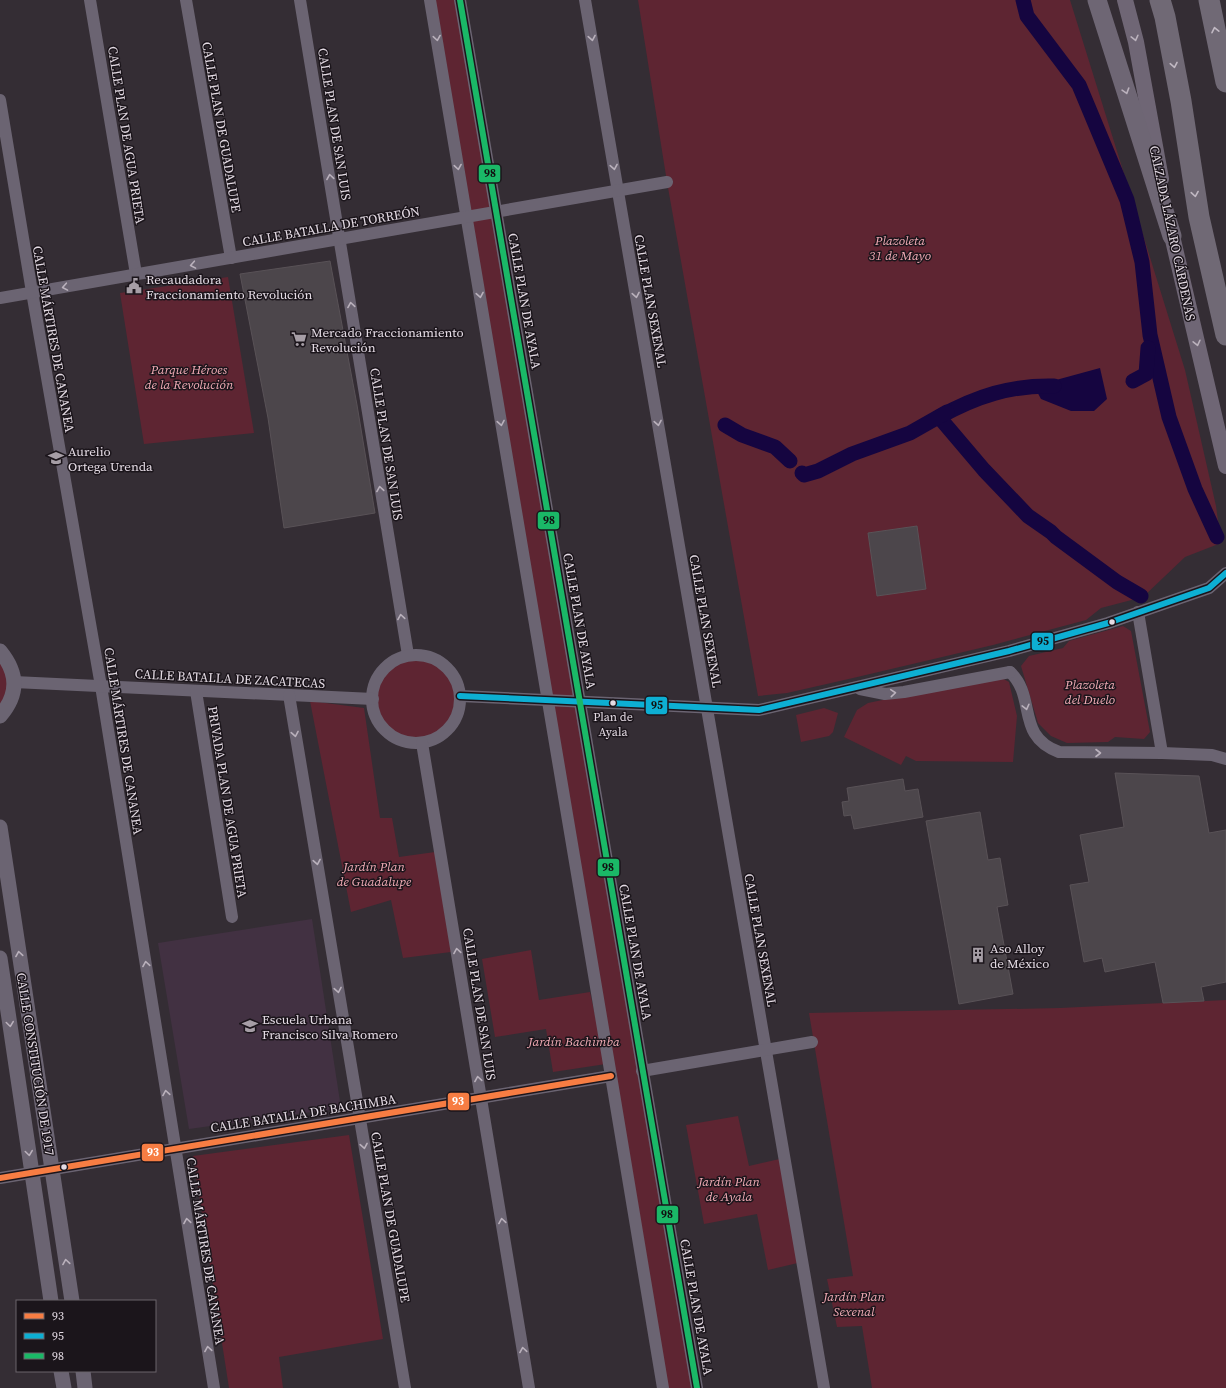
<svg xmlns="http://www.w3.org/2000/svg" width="1226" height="1388" font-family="'Source Serif 4',serif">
<rect width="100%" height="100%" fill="#342d34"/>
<polygon fill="#423142" points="312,919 341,1108 189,1129 158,943"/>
<g fill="#5e2532">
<polygon points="431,0 459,0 492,210 470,213"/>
<polygon points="638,0 1070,0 1185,370 1216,506 1221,543 1185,557 1143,597 1101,608 1086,620 993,645 853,678 787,693 758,696 667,182"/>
<polygon points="496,212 578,697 548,700 470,216"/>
<polygon points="228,277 254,433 144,444 120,293"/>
<polygon points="1123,626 1131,631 1150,732 1144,739 1115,737 1108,742 1067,743 1051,736 1038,723 1021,666 1029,656 1063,648 1069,641"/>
<polygon points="0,651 14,682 0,713"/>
<circle cx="416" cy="699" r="44"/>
<polygon points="998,676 1009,682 1017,716 1013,762 916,761 906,756 901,765 844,737 857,710 868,703"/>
<polygon points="310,701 364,708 380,818 392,818 399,857 435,852 451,952 403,958 391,900 351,912"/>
<polygon points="579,701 697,1388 663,1388 553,703"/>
<polygon points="824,708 838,713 833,732 829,736 801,742 796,715"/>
<polygon points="531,950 539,1000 590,992 606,1064 553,1072 546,1029 495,1037 482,959"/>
<polygon points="1226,1000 1226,1388 872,1388 862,1326 837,1327 827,1279 853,1276 809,1013 1060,1008"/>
<polygon points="738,1116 749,1166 784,1158 802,1262 768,1270 757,1214 704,1224 686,1125"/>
<polygon points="349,1135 383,1339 279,1357 283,1388 229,1388 193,1156"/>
</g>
<polygon fill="#150540" points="1100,368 1107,399 1094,411 1071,411 1041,399 1034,386"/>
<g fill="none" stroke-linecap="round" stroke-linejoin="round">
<g stroke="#150540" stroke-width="15">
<polyline points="1023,0 1027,16 1079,85 1127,200 1142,262 1150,335 1169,417 1195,489 1217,537"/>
<polyline points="1133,381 1146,374 1148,348"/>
<path d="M1054,386C1011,385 977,396 939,417L984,470L1028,516L1051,532L1056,537L1117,582L1141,596"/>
<polyline points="725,425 742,435 775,447 790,461"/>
<polyline points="802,473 804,475 818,471 852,454 910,433 947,412"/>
</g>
</g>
<g fill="#4c464b" stroke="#595257">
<polygon points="330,261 357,405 375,513 284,528 268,418 240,274"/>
<polygon points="917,526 926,589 877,596 868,533"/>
<polygon points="1115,773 1199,776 1209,833 1226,830 1226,982 1201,987 1204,1001 1163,1003 1155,962 1105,972 1102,958 1084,962 1070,885 1089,882 1080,835 1124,827"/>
<polygon points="903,779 905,791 918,789 923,817 854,829 851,815 844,816 842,802 849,801 847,788"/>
<polygon points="980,812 988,860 1000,858 1008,905 997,907 1013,994 959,1004 926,821"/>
</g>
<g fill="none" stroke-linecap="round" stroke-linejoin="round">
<g stroke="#6b6472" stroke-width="12">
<polyline points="90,0 136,274"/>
<polyline points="186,0 231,258"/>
<polyline points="300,0 408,655"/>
<polyline points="430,0 611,1076 663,1388"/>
<polyline points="460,0 697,1388"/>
<polyline points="585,0 824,1388"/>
<polyline points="0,100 32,292 101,686 214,1388"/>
<polyline points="0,298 667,182"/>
<polyline points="1138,612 1162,753"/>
<circle cx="416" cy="699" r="44"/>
<path d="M1010,672C1037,697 1015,736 1059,752L1162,753L1212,755L1226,759"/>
<polyline points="14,682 373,699"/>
<polyline points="860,689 885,694 904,692 1010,672"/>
<polyline points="196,691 232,917"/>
<polyline points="289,695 405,1388"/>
<polyline points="460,696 759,710 1009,651 1108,623 1209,588 1226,573"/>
<polyline points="422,743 529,1388"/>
<polyline points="642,1071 812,1042"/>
<polyline points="0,1178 611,1076"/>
</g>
<g stroke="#6b6472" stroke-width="15">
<path d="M0,651C18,673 19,694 0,716"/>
<polyline points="0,827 72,1301"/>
<polyline points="0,958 51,1301"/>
<polyline points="61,1371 64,1388"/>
<polyline points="83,1371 85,1388"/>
</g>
<g stroke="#6f6675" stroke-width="16">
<polyline points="1125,0 1136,42 1161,179"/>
<polyline points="1169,223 1226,466"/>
</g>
<polyline stroke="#6e6674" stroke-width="19" points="1097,0 1172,236"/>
<g stroke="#706975" stroke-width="21">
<polyline points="1160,0 1165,17 1181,101 1199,217 1226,335"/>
<polyline points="1209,0 1226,82"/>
</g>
<defs>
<polyline id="bus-1" points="0,1178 611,1076"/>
<polyline id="bus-2" points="460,696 759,710 1009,651 1108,623 1209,588 1226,573"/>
<polyline id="bus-3" points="460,0 697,1388"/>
</defs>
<use href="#bus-1" stroke="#1b151b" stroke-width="9"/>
<use href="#bus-2" stroke="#1b151b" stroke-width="9"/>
<use href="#bus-3" stroke="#1b151b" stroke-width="9"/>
<use href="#bus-1" stroke="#f77d43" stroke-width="6"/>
<use href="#bus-2" stroke="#0dafd3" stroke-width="6"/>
<use href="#bus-3" stroke="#1ab867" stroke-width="6"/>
</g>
<defs><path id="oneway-chevron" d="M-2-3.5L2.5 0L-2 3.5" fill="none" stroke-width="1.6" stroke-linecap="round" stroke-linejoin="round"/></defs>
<g stroke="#c1b9c3">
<use href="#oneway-chevron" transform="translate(1215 30) rotate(-102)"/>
<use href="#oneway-chevron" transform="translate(1174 65) rotate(79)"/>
<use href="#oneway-chevron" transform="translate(1195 194) rotate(81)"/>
</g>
<g stroke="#bab1bc">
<use href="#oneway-chevron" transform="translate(437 38) rotate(81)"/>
<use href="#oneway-chevron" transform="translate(592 38) rotate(80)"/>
<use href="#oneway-chevron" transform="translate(458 167) rotate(81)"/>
<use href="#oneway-chevron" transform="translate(614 167) rotate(80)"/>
<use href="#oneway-chevron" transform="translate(330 177) rotate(-99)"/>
<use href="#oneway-chevron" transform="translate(193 265) rotate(170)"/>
<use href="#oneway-chevron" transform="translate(65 287) rotate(170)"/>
<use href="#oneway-chevron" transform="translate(480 295) rotate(80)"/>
<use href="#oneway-chevron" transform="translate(636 295) rotate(80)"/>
<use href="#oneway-chevron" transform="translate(351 305) rotate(-99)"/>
<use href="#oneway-chevron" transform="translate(501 423) rotate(80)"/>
<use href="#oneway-chevron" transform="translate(658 423) rotate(80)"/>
<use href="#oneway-chevron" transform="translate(380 489) rotate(-99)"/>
<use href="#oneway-chevron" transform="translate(401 617) rotate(-99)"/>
<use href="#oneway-chevron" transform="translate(893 693) rotate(-5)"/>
<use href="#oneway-chevron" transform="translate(1026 707) rotate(76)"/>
<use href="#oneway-chevron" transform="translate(295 734) rotate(80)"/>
<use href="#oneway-chevron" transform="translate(1098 753)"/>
<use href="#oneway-chevron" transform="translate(317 862) rotate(80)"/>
<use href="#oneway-chevron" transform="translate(457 951) rotate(-99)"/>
<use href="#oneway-chevron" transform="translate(19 954) rotate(-99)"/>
<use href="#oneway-chevron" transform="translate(146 964) rotate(-99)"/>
<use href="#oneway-chevron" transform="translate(338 990) rotate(80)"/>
<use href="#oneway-chevron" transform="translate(10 1024) rotate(82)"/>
<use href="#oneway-chevron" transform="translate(478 1079) rotate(-99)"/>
<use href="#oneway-chevron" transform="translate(166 1093) rotate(-99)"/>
<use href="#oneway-chevron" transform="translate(364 1146) rotate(80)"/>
<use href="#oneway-chevron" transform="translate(29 1153) rotate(82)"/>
<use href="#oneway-chevron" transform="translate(187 1221) rotate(-99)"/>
<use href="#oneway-chevron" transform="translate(502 1221) rotate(-99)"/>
<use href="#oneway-chevron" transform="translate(66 1262) rotate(-99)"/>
<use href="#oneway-chevron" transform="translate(208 1349) rotate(-99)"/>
<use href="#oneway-chevron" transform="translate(523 1350) rotate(-99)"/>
</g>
<g stroke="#bbb2bd">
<use href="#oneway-chevron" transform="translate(1135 38) rotate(76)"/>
<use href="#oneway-chevron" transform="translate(1126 91) rotate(73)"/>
<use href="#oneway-chevron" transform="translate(1197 343) rotate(77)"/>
</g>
<defs>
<symbol id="civic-bare" viewBox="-9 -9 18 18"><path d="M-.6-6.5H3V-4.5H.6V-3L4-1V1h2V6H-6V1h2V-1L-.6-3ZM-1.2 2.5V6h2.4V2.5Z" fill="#a69ea6" stroke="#1b151b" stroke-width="2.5" paint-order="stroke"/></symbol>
<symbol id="supermarket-bare" viewBox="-9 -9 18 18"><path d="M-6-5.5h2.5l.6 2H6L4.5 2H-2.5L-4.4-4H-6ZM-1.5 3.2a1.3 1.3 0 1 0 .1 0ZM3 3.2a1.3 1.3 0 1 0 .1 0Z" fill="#a69ea6" stroke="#1b151b" stroke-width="2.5" paint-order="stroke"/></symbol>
<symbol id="school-bare" viewBox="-9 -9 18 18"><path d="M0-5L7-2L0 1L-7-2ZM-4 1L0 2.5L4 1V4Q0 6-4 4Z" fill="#a69ea6" stroke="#1b151b" stroke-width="2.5" paint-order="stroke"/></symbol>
<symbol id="building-bare" viewBox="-9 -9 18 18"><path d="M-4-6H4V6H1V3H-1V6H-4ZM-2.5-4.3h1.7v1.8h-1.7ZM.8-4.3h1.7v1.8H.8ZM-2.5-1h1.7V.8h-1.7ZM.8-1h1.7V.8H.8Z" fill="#a69ea6" stroke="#1b151b" stroke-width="2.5" paint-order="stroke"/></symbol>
</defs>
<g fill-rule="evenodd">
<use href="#civic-bare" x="123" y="275" width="22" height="22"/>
<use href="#supermarket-bare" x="288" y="328" width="22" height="22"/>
<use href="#school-bare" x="45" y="447" width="22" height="22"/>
<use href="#building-bare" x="967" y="944" width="22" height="22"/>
<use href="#school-bare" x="239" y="1015" width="22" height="22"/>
</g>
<g fill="#e4dbe4" stroke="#1b151b" stroke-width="1.5">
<circle cx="1112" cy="622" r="3.5"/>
<circle cx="613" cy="703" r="3.5"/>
<circle cx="64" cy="1167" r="3.5"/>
</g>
<g text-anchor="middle" stroke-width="3" stroke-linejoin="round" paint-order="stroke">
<g font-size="12" fill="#e4dbe4" stroke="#1b151b">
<text x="613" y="721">Plan de<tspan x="613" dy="15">Ayala</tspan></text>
</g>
<g font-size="13" fill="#e4dbe4" stroke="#1b151b">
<text transform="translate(335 124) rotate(81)" y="5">CALLE PLAN DE SAN LUIS</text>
<text transform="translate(222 127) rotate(80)" y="5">CALLE PLAN DE GUADALUPE</text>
<text transform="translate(127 135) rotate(81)" y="5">CALLE PLAN DE AGUA PRIETA</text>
<text transform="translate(331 226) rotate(-10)" y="5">CALLE BATALLA DE TORREÓN</text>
<text transform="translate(1173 233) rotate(78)" y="5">CALZADA LÁZARO CÁRDENAS</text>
<text transform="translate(525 301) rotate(80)" y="5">CALLE PLAN DE AYALA</text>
<text transform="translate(651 301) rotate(80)" y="5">CALLE PLAN SEXENAL</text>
<text transform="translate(54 339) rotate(80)" y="5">CALLE MÁRTIRES DE CANANEA</text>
<text transform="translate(387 444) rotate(81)" y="5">CALLE PLAN DE SAN LUIS</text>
<text transform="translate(580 621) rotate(80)" y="5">CALLE PLAN DE AYALA</text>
<text transform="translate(706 621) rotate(80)" y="5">CALLE PLAN SEXENAL</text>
<text transform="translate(230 678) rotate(3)" y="5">CALLE BATALLA DE ZACATECAS</text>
<text transform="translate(124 741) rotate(81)" y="5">CALLE MÁRTIRES DE CANANEA</text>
<text transform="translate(228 802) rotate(81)" y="5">PRIVADA PLAN DE AGUA PRIETA</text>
<text transform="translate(761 940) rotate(80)" y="5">CALLE PLAN SEXENAL</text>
<text transform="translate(636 952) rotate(80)" y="5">CALLE PLAN DE AYALA</text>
<text transform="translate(480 1004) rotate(81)" y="5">CALLE PLAN DE SAN LUIS</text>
<text transform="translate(36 1064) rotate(81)" y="5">CALLE CONSTITUCIÓN DE 1917</text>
<text transform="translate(303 1113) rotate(-9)" y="5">CALLE BATALLA DE BACHIMBA</text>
<text transform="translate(391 1217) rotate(80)" y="5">CALLE PLAN DE GUADALUPE</text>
<text transform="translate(206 1251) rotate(81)" y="5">CALLE MÁRTIRES DE CANANEA</text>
<text transform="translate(697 1307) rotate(80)" y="5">CALLE PLAN DE AYALA</text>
</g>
<g font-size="13" font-style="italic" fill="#f1abb5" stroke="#1b151b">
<text x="900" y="245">Plazoleta<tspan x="900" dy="15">31 de Mayo</tspan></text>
<text x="189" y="374">Parque Héroes<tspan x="189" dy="15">de la Revolución</tspan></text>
<text x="1090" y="689">Plazoleta<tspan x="1090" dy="15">del Duelo</tspan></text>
<text x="374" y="871">Jardín Plan<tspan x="374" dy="15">de Guadalupe</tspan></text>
<text x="574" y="1046">Jardín Bachimba</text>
<text x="729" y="1186">Jardín Plan<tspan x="729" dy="15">de Ayala</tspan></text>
<text x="854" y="1301">Jardín Plan<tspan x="854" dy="15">Sexenal</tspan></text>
</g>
<g font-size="13" fill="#e4dbe4" stroke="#1b151b" text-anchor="start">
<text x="146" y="284">Recaudadora<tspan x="146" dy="15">Fraccionamiento Revolución</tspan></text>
<text x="311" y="337">Mercado Fraccionamiento<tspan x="311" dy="15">Revolución</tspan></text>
<text x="68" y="456">Aurelio<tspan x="68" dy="15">Ortega Urenda</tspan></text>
<text x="990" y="953">Aso Alloy<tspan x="990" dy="15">de México</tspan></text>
<text x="262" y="1024">Escuela Urbana<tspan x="262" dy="15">Francisco Silva Romero</tspan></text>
</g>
</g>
<g stroke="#1b151b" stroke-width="1.5">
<rect x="478" y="164" width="23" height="19" rx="4" fill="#1ab867"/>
<rect x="537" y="511" width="23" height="19" rx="4" fill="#1ab867"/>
<rect x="1031" y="632" width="23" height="19" rx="4" fill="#0dafd3"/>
<rect x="645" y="696" width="23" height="19" rx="4" fill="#0dafd3"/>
<rect x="597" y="858" width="23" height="19" rx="4" fill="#1ab867"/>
<rect x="447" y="1092" width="23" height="19" rx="4" fill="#f77d43"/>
<rect x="141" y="1143" width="23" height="19" rx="4" fill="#f77d43"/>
<rect x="656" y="1205" width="23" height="19" rx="4" fill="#1ab867"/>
</g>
<g font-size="11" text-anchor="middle" font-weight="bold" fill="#fff">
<text x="458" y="1105">93</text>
<text x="153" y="1156">93</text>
</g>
<g font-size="11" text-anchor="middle" font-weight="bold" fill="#111">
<text x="490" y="177">98</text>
<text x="549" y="524">98</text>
<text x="1043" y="645">95</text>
<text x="657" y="709">95</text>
<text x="608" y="871">98</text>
<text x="667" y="1218">98</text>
</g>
<rect x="16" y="1300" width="140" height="72" fill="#1b151b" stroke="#6b646b"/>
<rect x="24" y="1313" width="20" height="6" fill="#f77d43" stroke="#6b646b"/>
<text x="52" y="1320" font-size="12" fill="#e4dbe4">93</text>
<rect x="24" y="1333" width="20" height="6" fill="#0dafd3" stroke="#6b646b"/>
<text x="52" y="1340" font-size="12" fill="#e4dbe4">95</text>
<rect x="24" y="1353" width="20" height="6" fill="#1ab867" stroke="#6b646b"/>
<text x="52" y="1360" font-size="12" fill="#e4dbe4">98</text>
</svg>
